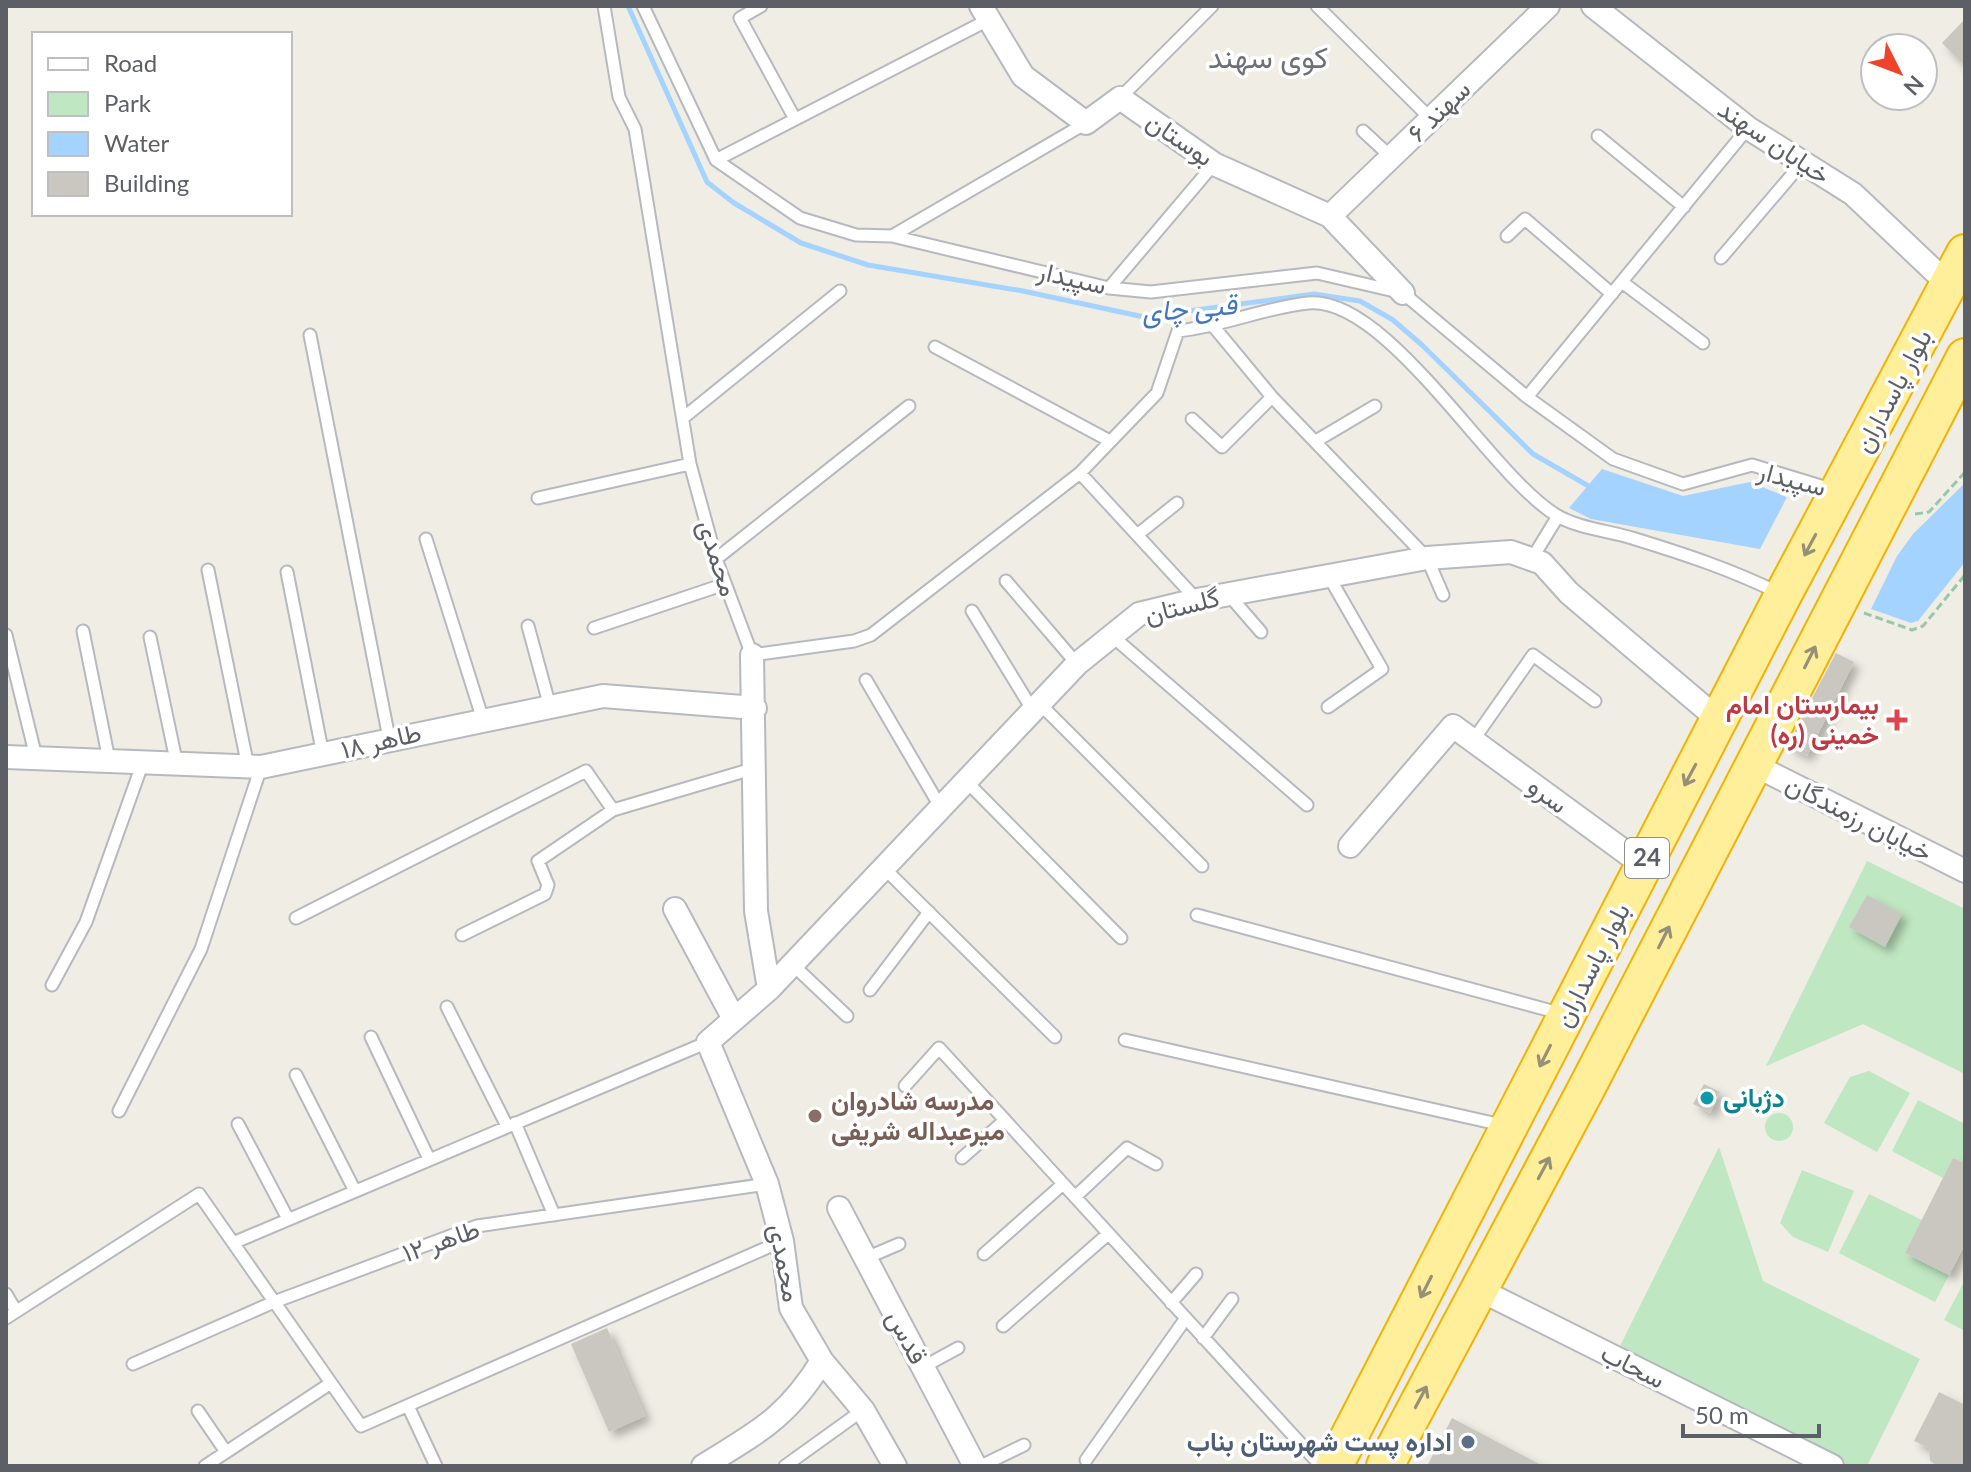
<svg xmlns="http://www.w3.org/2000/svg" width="1971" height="1472" viewBox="0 0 1971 1472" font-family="Lato,Vazirmatn,sans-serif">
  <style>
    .green { fill: #bfe7c1 }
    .water { fill: #a4d3ff }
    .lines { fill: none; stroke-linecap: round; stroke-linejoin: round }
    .stream { stroke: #a4d3ff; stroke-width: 5 }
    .building { fill: #cac7c1; filter: url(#shadow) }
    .service-casing { stroke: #b6b9be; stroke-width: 15 }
    .minor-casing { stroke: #b6b9be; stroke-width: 26 }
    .trunk-casing { stroke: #f3b300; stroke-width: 40 }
    .path { stroke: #98c8a8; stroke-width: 3; stroke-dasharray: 8 4; stroke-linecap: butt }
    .service { stroke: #fff; stroke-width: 11 }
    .minor { stroke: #fff; stroke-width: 22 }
    .trunk { stroke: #ffee9a; stroke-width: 36 }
    .oneway { stroke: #959178 }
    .health-dot { fill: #e0444e; stroke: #fff; stroke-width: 3 }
    .culture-dot { fill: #0f9aa8; stroke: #fff; stroke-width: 3 }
    .education-dot { fill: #8d6e63; stroke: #fff; stroke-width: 3 }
    .service-dot { fill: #5c6f8a; stroke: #fff; stroke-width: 3 }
    .labels { text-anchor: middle; stroke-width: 7; stroke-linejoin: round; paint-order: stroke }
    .shield { fill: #fff; stroke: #8d8f93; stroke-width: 2 }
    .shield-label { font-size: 24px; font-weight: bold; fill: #5c5f65 }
    .street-label { font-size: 26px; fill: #5c5f65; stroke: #fff }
    .health-label { font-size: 26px; font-weight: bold; fill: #be3a42; stroke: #fff; text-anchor: end }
    .culture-label { font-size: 26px; font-weight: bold; fill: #0d838f; stroke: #fff; text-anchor: start }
    .education-label { font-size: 26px; font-weight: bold; fill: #785e54; stroke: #fff; text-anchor: start }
    .service-label { font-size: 26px; font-weight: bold; fill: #4e5e75; stroke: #fff; text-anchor: end }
    .water-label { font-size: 28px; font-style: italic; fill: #4077be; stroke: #fff }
    .quarter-label { font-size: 30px; fill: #6d7177; stroke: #fff }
  </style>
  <defs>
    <filter id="shadow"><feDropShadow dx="6" dy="6" stdDeviation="4" flood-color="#0004"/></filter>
  </defs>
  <rect width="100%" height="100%" fill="#efede4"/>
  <path class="green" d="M1867,861L1965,909V1074L1863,1024L1766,1066Z
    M1869,1071L1910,1093L1877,1152L1824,1123L1850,1077Z
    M1918,1100L1965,1124V1163L1953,1158L1943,1178L1892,1151Z
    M1765 1127a14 14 0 1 1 28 0a14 14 0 1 1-28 0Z
    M1719,1147L1763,1281L1920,1359L1867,1466H1842L1616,1354Z
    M1802,1170L1854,1191L1828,1252L1793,1237L1780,1223Z
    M1869,1194L1922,1220L1905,1253L1949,1275L1935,1302L1839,1253Z
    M1965,1280V1331L1944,1320Z"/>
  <path class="water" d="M1602,469L1683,496L1750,482L1787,497L1760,549L1591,519L1569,508Z
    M1965,483V562L1918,621L1911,623L1871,609L1897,556L1913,534Z"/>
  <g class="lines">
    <path class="stream" d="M628,6L707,182L734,203L801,243L868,265L1023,291L1144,317L1314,294L1360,301L1393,320L1422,345L1533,454L1592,488"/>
  </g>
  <path class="building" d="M1965,19V66L1942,43Z
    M1836,653L1854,662L1807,756L1787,746Z
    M1867,895L1902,914L1885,947L1849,927Z
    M1704,1084L1720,1092L1710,1113L1693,1104Z
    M1953,1158L1965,1163V1244L1949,1275L1905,1253Z
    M607,1328L645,1416L609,1432L571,1344Z
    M1939,1392L1965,1405V1466H1938L1930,1461L1929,1448L1914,1441Z
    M1452,1418L1543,1466H1427Z"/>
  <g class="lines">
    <g class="service-casing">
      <path id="service" d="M604,6L619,97L635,129L690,464L716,559L752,655L854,641L871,635L1080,473L1157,393L1178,331C1223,326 1267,307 1308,303C1387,295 1490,475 1556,515C1577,528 1609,531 1632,538C1684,554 1730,569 1779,593
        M643,6L716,160L800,218L856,235L892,236L1109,288L1151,292L1317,273L1403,293L1527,397L1613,459L1683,484L1752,465L1834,490
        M761,6L740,18L795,119
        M1317,6L1431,119
        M1120,98L1212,6
        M1363,131L1391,157
        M1598,136L1684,207
        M716,160L988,20
        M892,236L1086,123
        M1507,236L1525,219L1612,294
        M1721,258L1802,163
        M1622,282L1703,343
        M1109,288L1214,164
        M1214,327L1272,397L1427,558L1443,595
        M310,335L389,738
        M935,347L1110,441
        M1527,397L1748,128
        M683,418L840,291
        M1192,419L1222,447L1272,397
        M1316,441L1375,406
        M1080,473L1197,600
        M538,498L690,464
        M1137,535L1177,503
        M426,539L483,720
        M1533,557L1558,516
        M716,559L909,406
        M208,570L248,767
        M287,572L323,755
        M1328,575L1382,669L1328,707
        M1006,581L1077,664
        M1228,594L1261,632
        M972,611L1032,709
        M528,626L550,707
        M594,628L725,584
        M83,631L109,760
        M6,635L36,757
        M1111,635L1307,805
        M150,637L177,765
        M866,680L941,808
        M1039,703L1202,866
        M1474,739L1533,655L1595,701
        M966,781L1121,938
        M884,868L1055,1037
        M1197,915L1563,1014
        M296,918L586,771L613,810L752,769
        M462,935L545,894L548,885L538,861L613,810
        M792,964L847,1016
        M52,985L86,922L143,762
        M870,990L929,912
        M447,1007L507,1126
        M371,1037L429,1159
        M1125,1040L1502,1125
        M296,1075L355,1191
        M905,1086L939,1048L1321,1466
        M119,1111L201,949L261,767
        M515,1123L554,1215
        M238,1124L288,1219
        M962,1158L1005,1120
        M1075,1197L1127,1148L1156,1164
        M233,1243L708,1042
        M984,1254L1063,1184
        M866,1258L899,1244
        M6,1294L16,1311
        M1171,1303L1196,1274
        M6,1318L199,1194L361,1426L782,1241
        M1003,1326L1108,1234
        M1203,1338L1232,1299
        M133,1364L274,1302L477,1226L767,1184
        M923,1367L958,1348
        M408,1406L436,1466
        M198,1411L226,1452
        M1086,1460L1186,1318
        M205,1466L331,1383
        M785,1466L863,1410
        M981,1466L1024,1445"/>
    </g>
    <g class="minor-casing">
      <path id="minor" d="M981,6L1023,76L1086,123L1120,98L1214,164L1330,216L1403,293
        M1593,6L1748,128L1853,194L1949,285
        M1330,216L1548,6
        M752,655L756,911L769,989
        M6,757L261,767L603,696L755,708
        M1754,765L1965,871
        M1350,846L1453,726L1643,865
        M675,909L734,1019
        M839,1208L975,1466
        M1478,1289L1832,1466
        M703,1466C758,1432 787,1418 822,1361
        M895,1466L863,1410L822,1361L791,1308L782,1241L767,1184L708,1042L769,989L1077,664L1139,614L1197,600L1427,558L1511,552L1542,563L1569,593L1719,720"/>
    </g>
    <g class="trunk-casing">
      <path id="trunk" d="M1334,1466L1783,595L1965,253
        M1385,1466L1585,1091L1965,357"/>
    </g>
    <path class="path" d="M1915,514L1929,512L1965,472
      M1864,613L1912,630L1923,626L1965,575"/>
    <use href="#service" class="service"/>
    <use href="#minor" class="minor"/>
    <use href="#trunk" class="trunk"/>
  </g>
  <defs><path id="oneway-shaft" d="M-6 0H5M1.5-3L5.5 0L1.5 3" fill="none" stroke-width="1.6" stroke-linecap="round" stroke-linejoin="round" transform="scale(2)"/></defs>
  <g class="oneway">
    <use href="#oneway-shaft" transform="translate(1810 545) rotate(118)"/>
    <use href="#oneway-shaft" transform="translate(1810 657) rotate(-63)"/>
    <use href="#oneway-shaft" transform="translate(1690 775) rotate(118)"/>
    <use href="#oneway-shaft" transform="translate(1664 937) rotate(-63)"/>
    <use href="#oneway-shaft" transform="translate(1545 1056) rotate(117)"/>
    <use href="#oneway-shaft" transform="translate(1544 1168) rotate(-62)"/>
    <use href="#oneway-shaft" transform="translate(1426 1287) rotate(117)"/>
    <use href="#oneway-shaft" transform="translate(1421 1397) rotate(-62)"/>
  </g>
  <path class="health-dot" d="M1893 708h8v8h8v8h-8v8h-8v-8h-8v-8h8z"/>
  <circle class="culture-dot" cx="1707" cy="1098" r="8"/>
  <circle class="education-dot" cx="815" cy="1116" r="8"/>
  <circle class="service-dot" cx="1468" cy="1442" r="8"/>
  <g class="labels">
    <rect class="shield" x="1625" y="838" width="44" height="40" rx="6"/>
    <g class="shield-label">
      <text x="1647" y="866">24</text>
    </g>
    <g class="street-label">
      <text transform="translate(1439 111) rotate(-44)" y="9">سهند ۶</text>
      <text transform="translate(1180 139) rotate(34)" y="9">بوستان</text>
      <text transform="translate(1774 142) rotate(34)" y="9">خیابان سهند</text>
      <text transform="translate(1072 278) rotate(13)" y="9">سپیدار</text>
      <text transform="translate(1893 391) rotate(-62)" y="9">بلوار پاسداران</text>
      <text transform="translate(1792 479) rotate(15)" y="9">سپیدار</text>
      <text transform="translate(718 558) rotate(72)" y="9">محمدی</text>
      <text transform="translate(1182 606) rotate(-14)" y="9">گلستان</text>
      <text transform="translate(381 741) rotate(-13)" y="9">طاهر ۱۸</text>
      <text transform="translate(1548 795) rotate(37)" y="9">سرو</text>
      <text transform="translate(1859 818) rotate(27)" y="9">خیابان رزمندگان</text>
      <text transform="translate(1592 965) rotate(-63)" y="9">بلوار پاسداران</text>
      <text transform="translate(441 1241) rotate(-19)" y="9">طاهر ۱۲</text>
      <text transform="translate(785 1263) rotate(79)" y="9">محمدی</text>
      <text transform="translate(907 1337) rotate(62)" y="9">قدس</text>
      <text transform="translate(1633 1366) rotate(27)" y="9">سحاب</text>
    </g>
    <g class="health-label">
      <text x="1879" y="714">بیمارستان امام<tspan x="1879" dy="30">خمینی (ره)</tspan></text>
    </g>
    <g class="culture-label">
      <text x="1723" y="1107">دژبانی</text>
    </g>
    <g class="education-label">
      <text x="831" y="1110">مدرسه شادروان<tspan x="831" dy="30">میرعبداله شریفی</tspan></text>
    </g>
    <g class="service-label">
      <text x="1452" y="1451">اداره پست شهرستان بناب</text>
    </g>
    <g class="water-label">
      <text transform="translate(1189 308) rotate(-5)" y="10">قبی چای</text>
    </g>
    <g class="quarter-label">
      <text x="1268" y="68">کوی سهند</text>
    </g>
  </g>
  <rect width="1971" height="1472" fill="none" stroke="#5c5f65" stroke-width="16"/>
  <rect x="32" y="32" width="260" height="184" fill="#ffffff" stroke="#bebfc1" stroke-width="2"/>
  <rect x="48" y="58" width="40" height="12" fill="#ffffff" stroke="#bebfc1" stroke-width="2"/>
  <text x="104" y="72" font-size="24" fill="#5c5f65">Road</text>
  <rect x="48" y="92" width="40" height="24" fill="#bfe7c1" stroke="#bebfc1" stroke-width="2"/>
  <text x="104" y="112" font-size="24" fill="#5c5f65">Park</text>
  <rect x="48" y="132" width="40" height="24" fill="#a4d3ff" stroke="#bebfc1" stroke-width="2"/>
  <text x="104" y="152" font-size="24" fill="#5c5f65">Water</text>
  <rect x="48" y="172" width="40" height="24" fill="#cac7c1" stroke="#bebfc1" stroke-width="2"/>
  <text x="104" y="192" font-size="24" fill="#5c5f65">Building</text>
  <g transform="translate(1899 72) rotate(132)"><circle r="38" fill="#ffffff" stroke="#bebfc1" stroke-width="2"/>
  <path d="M0-6L14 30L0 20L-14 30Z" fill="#ee442b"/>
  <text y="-12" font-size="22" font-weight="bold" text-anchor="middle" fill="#5c5f65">N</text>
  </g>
  <path d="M1683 1424v12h136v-12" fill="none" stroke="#5c5f65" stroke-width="4"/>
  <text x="1695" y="1424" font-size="24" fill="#5c5f65" stroke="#ffffff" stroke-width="6" paint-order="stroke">50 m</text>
</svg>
